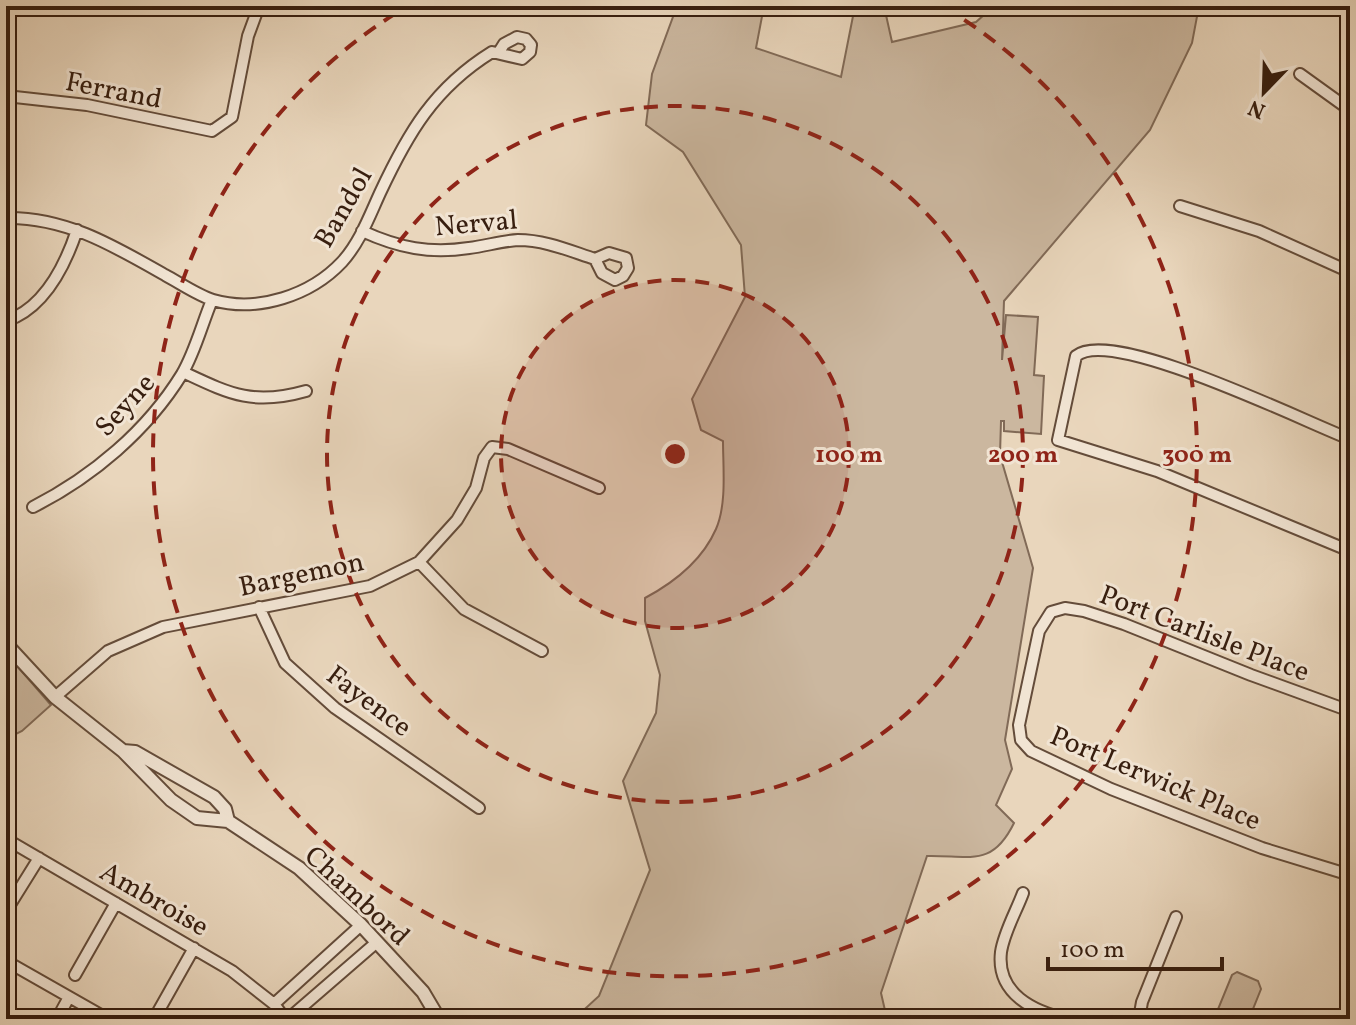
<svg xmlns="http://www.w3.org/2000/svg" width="1356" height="1025" viewBox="0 0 1356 1025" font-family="Vollkorn,serif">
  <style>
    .green { fill: #cbb79f; stroke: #816a57; stroke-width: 2 }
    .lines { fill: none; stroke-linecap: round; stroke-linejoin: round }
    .minor-casing { stroke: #644c3a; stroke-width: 14 }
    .tertiary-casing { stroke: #644c3a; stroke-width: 16 }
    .minor { stroke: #f1e4d3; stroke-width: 10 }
    .tertiary { stroke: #f1e4d3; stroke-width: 12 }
    .ring { fill: none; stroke: #8f2418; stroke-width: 4; stroke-dasharray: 14 10 }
    .labels { text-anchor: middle; stroke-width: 6; stroke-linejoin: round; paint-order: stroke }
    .street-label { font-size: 28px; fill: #371e0f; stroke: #f1e4d3 }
    .centre { fill: #8f2418; stroke: #f1e4d3; stroke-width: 4 }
    .ring-label { font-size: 24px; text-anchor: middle; font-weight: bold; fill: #8f2418; stroke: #f1e4d3; stroke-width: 6; stroke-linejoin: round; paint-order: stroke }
  </style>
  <rect width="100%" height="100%" fill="#e9d6bc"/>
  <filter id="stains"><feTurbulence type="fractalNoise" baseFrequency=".0025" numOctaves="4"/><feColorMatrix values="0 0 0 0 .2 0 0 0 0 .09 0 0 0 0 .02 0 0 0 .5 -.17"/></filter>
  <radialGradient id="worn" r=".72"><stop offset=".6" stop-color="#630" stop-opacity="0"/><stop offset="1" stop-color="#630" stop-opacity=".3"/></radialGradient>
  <path class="green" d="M677,6H764L756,48L841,77L855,6H884L892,42L976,22L994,6H1199L1192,43L1150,130L1004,301L1002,360L1006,315L1038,317L1034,375L1044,376L1041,434L1004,431V421H1001L1000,455L1033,568L1005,740L1012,769L996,805L1014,823C992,868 970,855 927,856L881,993L887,1019H574L599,996L650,870L623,781L656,713L660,675L645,621V598C675,582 702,561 716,529C727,504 723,467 723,441L701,430L692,399L745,297L741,245L683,152L646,125L652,74Z
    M6,653L51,705L22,731L6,739Z
    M1237,972L1258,981L1261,989L1249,1019H1214L1232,975Z"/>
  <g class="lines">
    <g class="minor-casing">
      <path id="minor" d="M1300,74L1350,110
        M6,96L87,105L212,131L232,117L248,36L259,6
        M1180,206L1259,231L1350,272
        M6,218C66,217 114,246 165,275C180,283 197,295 213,300C258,313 311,295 342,262C360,242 369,217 380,193C408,133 434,88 492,52L522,59L530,52L531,45L526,39L517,37L504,44L499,52
        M362,231C399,248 430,254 469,248C486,246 501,241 518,240C545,240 570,251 595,259
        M609,253L626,258L628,268L623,276L615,280L602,273L595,259Z
        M6,321C45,308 65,266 77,230
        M183,372C230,394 253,406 306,391
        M1350,439C1305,422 1112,326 1076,356L1058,440L1157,471L1350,551
        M33,507C92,477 147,431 182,374C195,352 202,324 212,300
        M419,562L464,609L542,651
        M259,607L285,663L335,708L479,808
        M55,697L108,651L163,627L370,586L419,562L457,520L476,488L484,458L492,447L508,449L599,488
        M1350,711L1251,675L1124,624L1084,611L1065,608L1051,612L1039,631L1019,725L1021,740L1031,751L1111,789L1262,848L1350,875
        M6,839L232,971L274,1004L285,1019
        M1023,893C1016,912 1004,932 1001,952C996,994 1034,1012 1068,1019
        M6,911L39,858
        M6,961L108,1019
        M75,975L116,903
        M274,1004L361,925
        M57,1019L69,997
        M154,1019L194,948
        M288,1019L377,942
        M1139,1019L1142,1002L1176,917"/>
    </g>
    <g class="tertiary-casing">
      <path id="tertiary" d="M6,644L55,697L123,751L171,800L197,818L228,821L299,868L361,925L423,992L439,1019
        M123,751L135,752L214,797L225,809L228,821"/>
    </g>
    <use href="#minor" class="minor"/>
    <use href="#tertiary" class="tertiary"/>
  </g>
  <circle cx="675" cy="454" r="174" fill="#8f2418" fill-opacity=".12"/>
  <g class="ring">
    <circle cx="675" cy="454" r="174"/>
    <circle cx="675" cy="454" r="348"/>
    <path d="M944 7A522 522 0 1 1 406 7"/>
  </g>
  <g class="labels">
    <g class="street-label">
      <text transform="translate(114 89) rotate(11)" y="10">Ferrand</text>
      <text transform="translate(342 207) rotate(-60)" y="10">Bandol</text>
      <text transform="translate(476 222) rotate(-5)" y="10">Nerval</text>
      <text transform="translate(124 404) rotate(-48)" y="10">Seyne</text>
      <text transform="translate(301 573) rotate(-12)" y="10">Bargemon</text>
      <text transform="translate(1205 632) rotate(21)" y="10">Port Carlisle Place</text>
      <text transform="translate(370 700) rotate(37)" y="10">Fayence</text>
      <text transform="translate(1156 777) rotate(23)" y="10">Port Lerwick Place</text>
      <text transform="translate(358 895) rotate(43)" y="10">Chambord</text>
      <text transform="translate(155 898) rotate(30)" y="10">Ambroise</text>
    </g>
  </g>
  <circle cx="675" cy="454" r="12" class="centre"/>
  <g class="ring-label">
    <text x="849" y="462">100 m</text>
    <text x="1023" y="462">200 m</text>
    <text x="1197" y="462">300 m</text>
  </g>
  <rect width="1356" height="1025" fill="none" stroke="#e9d6bc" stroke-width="32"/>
  <rect x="8" y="8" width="1340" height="1009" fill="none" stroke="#371e0f" stroke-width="4"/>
  <rect x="16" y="16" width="1324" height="993" fill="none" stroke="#371e0f" stroke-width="2"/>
  <g transform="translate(1264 92) rotate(203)" stroke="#f1e4d3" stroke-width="6" paint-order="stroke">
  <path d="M0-6L14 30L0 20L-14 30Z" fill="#371e0f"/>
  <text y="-12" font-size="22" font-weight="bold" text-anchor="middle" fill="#371e0f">N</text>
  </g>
  <path d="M1048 957v12h174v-12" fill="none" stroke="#371e0f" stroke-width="4"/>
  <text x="1060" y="957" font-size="24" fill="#371e0f" stroke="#f1e4d3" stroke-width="6" paint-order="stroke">100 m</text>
  <rect width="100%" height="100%" filter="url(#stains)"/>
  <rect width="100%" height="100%" fill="url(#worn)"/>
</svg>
